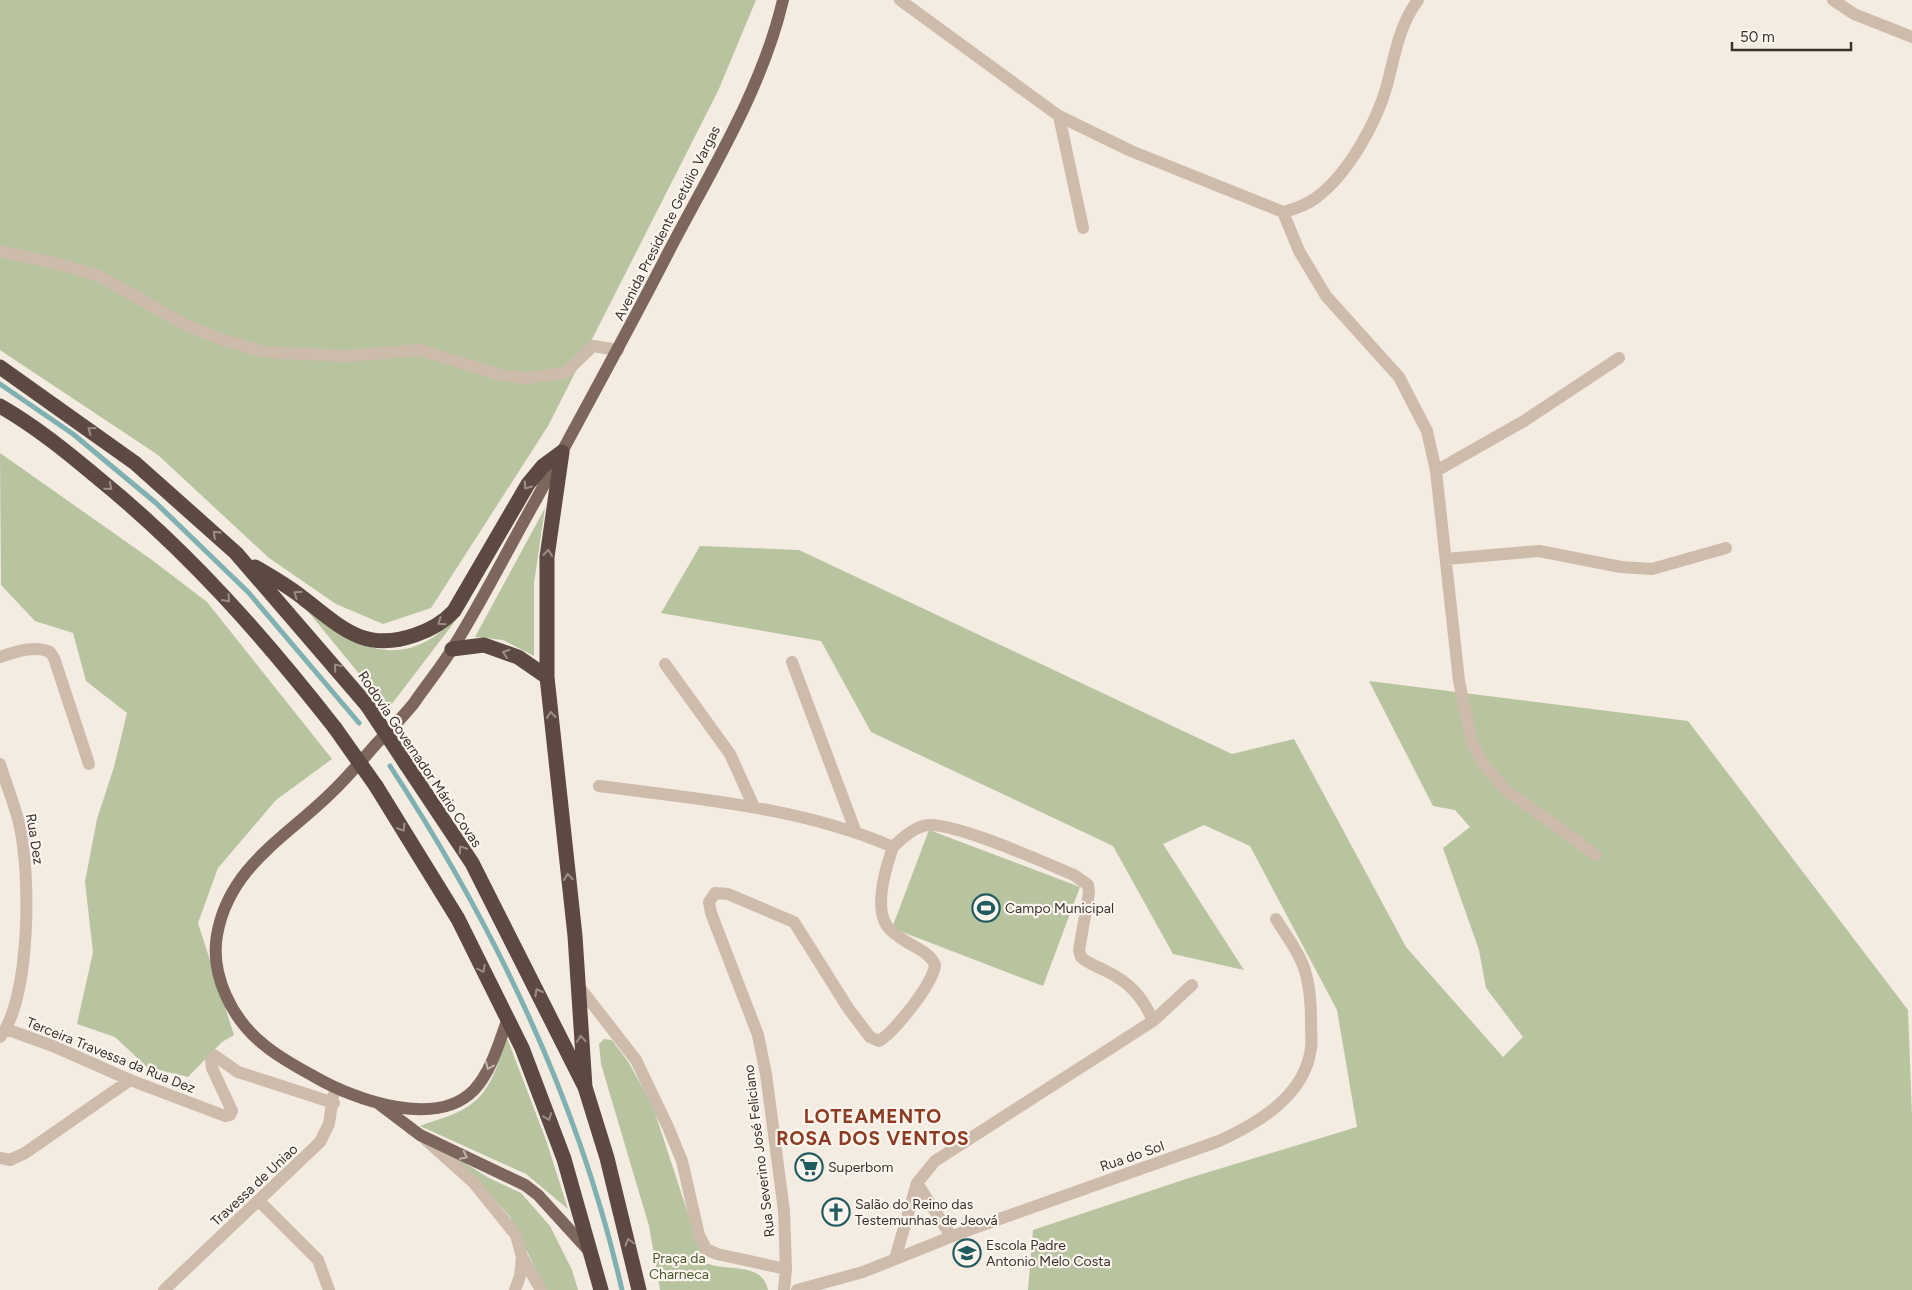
<svg xmlns="http://www.w3.org/2000/svg" width="1912" height="1290" viewBox="0 0 1912 1290" font-family="Figtree,sans-serif">
  <style>
    .green { fill: #b8c4a0 }
    .lines { fill: none; stroke-linecap: round; stroke-linejoin: round }
    .stream { stroke: #7fb0b2; stroke-width: 5 }
    .minor { stroke: #cdbbac; stroke-width: 12 }
    .major { stroke: #7d675c; stroke-width: 12 }
    .highway { stroke: #5c4a42; stroke-width: 15 }
    .highway-bridge { stroke: #5c4a42; stroke-width: 15 }
    .oneway { stroke: #9c8e87 }
    .oneway2 { stroke: #c2b5ac }
    .labels { text-anchor: middle; stroke-width: 4.5; stroke-linejoin: round; paint-order: stroke }
    .street-label { font-size: 14px; fill: #3b302b; stroke: #fbf5ee }
    .poi-label { font-size: 14px; fill: #3b302b; stroke: #fbf5ee; text-anchor: start }
    .park-label { font-size: 14px; fill: #4a5a2e; stroke: #fbf5ee }
    .district-label { font-size: 19px; font-weight: bold; letter-spacing: 1px; fill: #8c3b22; stroke: #fbf5ee }
  </style>
  <rect width="100%" height="100%" fill="#f4ebe1"/>
  <path class="green" d="M0,0H756L718,91L548,426L431,608L383,624L336,604L269,558L158,455L0,350Z
    M0,453L152,560L207,602L332,759L276,800L218,868L198,923L234,1035L222,1042L188,1077L147,1067L115,1037L77,1024L93,952L85,882L97,819L114,767L127,713L86,681L73,633L35,621L1,585Z
    M545,508L534,583V656L503,640L475,637Z
    M700,546L799,550L1232,754L1294,739L1406,947L1503,1057L1523,1037L1486,988L1479,950L1443,848L1470,827L1455,810L1433,806L1369,681L1688,721L1908,1010L1912,1116V1290H1028L1033,1230L1189,1178L1357,1127L1337,1010L1250,846L1204,825L1163,844L1244,970L1173,954L1113,846L871,732L821,641L661,613Z
    M306,609C346,637 383,668 432,638C442,632 450,623 459,616L388,709Z
    M929,830L1080,887L1043,986L892,928Z
    M507,1038L546,1140L568,1209L526,1174L420,1126C435,1120 453,1116 467,1107C491,1093 498,1063 507,1038Z
    M604,1039L612,1040L629,1063L653,1107L704,1262C724,1273 762,1260 768,1290H660L649,1226L601,1064L599,1044Z
    M420,1135L489,1178L521,1193L550,1226L572,1270L578,1290H546L510,1217L484,1187Z"/>
  <g class="lines">
    <path class="stream" d="M0,384L73,434L156,503L248,592L359,723
      M390,766C496,928 579,1101 622,1290"/>
    <path class="minor" d="M900,0L1059,116L1131,151L1283,212C1295,209 1307,205 1317,197C1348,174 1377,122 1387,85C1395,55 1399,25 1418,0
      M1833,0L1854,14L1912,37
      M1059,116L1083,228
      M1283,212L1299,251L1326,296L1399,377L1427,431L1436,471L1459,681L1472,743L1484,765L1507,791L1596,855
      M0,251L59,264L99,276L186,325L220,339L264,352L347,356L420,350L500,375L527,378L565,373L593,346L618,350
      M1436,471L1524,421L1619,358
      M1446,559L1539,551L1621,567L1652,569L1726,548
      M0,657C15,652 34,645 50,652L54,658L89,764
      M792,662L855,830
      M665,664L730,754L754,807
      M0,764C6,784 14,803 19,823C31,871 31,998 0,1037
      M599,786C697,799 801,807 893,847C902,838 916,826 928,825C957,823 1043,862 1074,875L1088,885L1089,893L1079,950L1081,957C1087,963 1098,967 1106,971C1129,982 1143,997 1153,1021L935,1161L917,1183L895,1259
      M577,984L636,1060L668,1127L682,1161L699,1235L706,1249L717,1254L786,1269
      M1153,1021L1192,985
      M6,1029L53,1046L130,1080L225,1116L230,1115L232,1111L212,1068L211,1059L215,1056L238,1072L334,1103
      M426,1140L473,1182L516,1235L522,1257L520,1276L515,1290
      M0,1158L10,1160L25,1153L130,1080
      M917,1183L951,1236
      M259,1201L318,1260L329,1290
      M522,1257L541,1290
      M164,1290L320,1142L329,1124L333,1096
      M784,1290L786,1269L784,1211L766,1074L758,1035L711,913L709,902L715,893L728,894L794,922L848,1008L870,1037L879,1041C895,1031 933,984 935,965C931,955 921,950 912,945C904,940 893,935 887,926C874,907 886,867 893,847
      M797,1290L863,1272L963,1232L1219,1141C1258,1123 1305,1096 1311,1048C1312,1040 1311,1030 1311,1022C1311,1003 1310,983 1303,965C1297,949 1285,934 1276,919"/>
    <path class="major" d="M507,1021C499,1043 491,1072 474,1090C436,1129 355,1100 315,1077C297,1067 278,1057 263,1044C232,1019 210,975 217,935C229,867 285,838 330,794C347,778 362,760 377,743C390,730 403,717 414,703C427,684 442,666 454,646C484,598 509,547 537,498C581,416 626,335 668,253C710,172 762,90 783,0
      M379,1104L420,1135L525,1185L538,1195L589,1251"/>
    <path class="highway" d="M0,367L135,463L236,553L367,705
      M0,406C35,426 67,452 98,478C189,552 263,636 335,728
      M562,452L547,557V677L575,936L585,1087
      M255,567C272,577 288,586 303,598C341,627 364,653 415,635C430,630 443,623 454,611L528,484L543,466L562,452
      M452,649L484,645L518,657L547,677
      M406,764L472,863L585,1087L607,1158L639,1290
      M376,786L458,919L522,1048L564,1159L601,1290"/>
    <path class="highway-bridge" d="M367,705L406,764
      M335,728L376,786"/>
  </g>
  <defs><path id="oneway-chevron" d="M-2-3.5L2.5 0L-2 3.5" fill="none" stroke-width="1.6" stroke-linecap="round" stroke-linejoin="round" transform="scale(1.25)"/></defs>
  <g class="oneway">
    <use href="#oneway-chevron" transform="translate(91 430) rotate(-144)"/>
    <use href="#oneway-chevron" transform="translate(527 486) rotate(125)"/>
    <use href="#oneway-chevron" transform="translate(109 487) rotate(39)"/>
    <use href="#oneway-chevron" transform="translate(216 534) rotate(-137)"/>
    <use href="#oneway-chevron" transform="translate(548 553) rotate(-84)"/>
    <use href="#oneway-chevron" transform="translate(297 594) rotate(-145)"/>
    <use href="#oneway-chevron" transform="translate(227 599) rotate(48)"/>
    <use href="#oneway-chevron" transform="translate(441 622) rotate(145)"/>
    <use href="#oneway-chevron" transform="translate(506 653) rotate(-161)"/>
    <use href="#oneway-chevron" transform="translate(337 667) rotate(-130)"/>
    <use href="#oneway-chevron" transform="translate(551 715) rotate(-96)"/>
    <use href="#oneway-chevron" transform="translate(402 828) rotate(58)"/>
    <use href="#oneway-chevron" transform="translate(462 849) rotate(-123)"/>
    <use href="#oneway-chevron" transform="translate(568 877) rotate(-96)"/>
    <use href="#oneway-chevron" transform="translate(482 969) rotate(64)"/>
    <use href="#oneway-chevron" transform="translate(538 992) rotate(-119)"/>
    <use href="#oneway-chevron" transform="translate(581 1039) rotate(-95)"/>
    <use href="#oneway-chevron" transform="translate(548 1117) rotate(69)"/>
    <use href="#oneway-chevron" transform="translate(629 1242) rotate(-105)"/>
  </g>
  <g class="oneway2">
    <use href="#oneway-chevron" transform="translate(489 1066) rotate(115)"/>
    <use href="#oneway-chevron" transform="translate(464 1156) rotate(26)"/>
  </g>
  <defs>
    <g id="stadium-ring" transform="scale(1.4375)"><circle r="9.5" fill="#fbf5ee" stroke="#1f5a5e" stroke-width="1.5"/><path d="M0-5a6.5 5 0 1 0 0 10a6.5 5 0 1 0 0-10ZM-3.5-1.8h7v3.6h-7Z" fill="#1f5a5e"/></g>
    <g id="supermarket-ring" transform="scale(1.4375)"><circle r="9.5" fill="#fbf5ee" stroke="#1f5a5e" stroke-width="1.5"/><path d="M-6-5.5h2.5l.6 2H6L4.5 2H-2.5L-4.4-4H-6ZM-1.5 3.2a1.3 1.3 0 1 0 .1 0ZM3 3.2a1.3 1.3 0 1 0 .1 0Z" fill="#1f5a5e"/></g>
    <g id="church-ring" transform="scale(1.4375)"><circle r="9.5" fill="#fbf5ee" stroke="#1f5a5e" stroke-width="1.5"/><path d="M-1.2-6h2.4v3.5h3.3v2.4h-3.3V6h-2.4V-.1h-3.3v-2.4h3.3Z" fill="#1f5a5e"/></g>
    <g id="school-ring" transform="scale(1.4375)"><circle r="9.5" fill="#fbf5ee" stroke="#1f5a5e" stroke-width="1.5"/><path d="M0-5L7-2L0 1L-7-2ZM-4 1L0 2.5L4 1V4Q0 6-4 4Z" fill="#1f5a5e"/></g>
  </defs>
  <g fill-rule="evenodd">
    <use href="#stadium-ring" x="986" y="908"/>
    <use href="#supermarket-ring" x="809" y="1167"/>
    <use href="#church-ring" x="836" y="1212"/>
    <use href="#school-ring" x="967" y="1253"/>
  </g>
  <g class="labels">
    <g class="street-label">
      <text transform="translate(667 223) rotate(-63)" y="5">Avenida Presidente Getúlio Vargas</text>
      <text transform="translate(420 759) rotate(56)" y="5">Rodovia Governador Mário Covas</text>
      <text transform="translate(35 839) rotate(81)" y="5">Rua Dez</text>
      <text transform="translate(111 1055) rotate(22)" y="5">Terceira Travessa da Rua Dez</text>
      <text transform="translate(759 1151) rotate(-97)" y="5">Rua Severino José Feliciano</text>
      <text transform="translate(1132 1156) rotate(-19)" y="5">Rua do Sol</text>
      <text transform="translate(254 1185) rotate(-43)" y="5">Travessa de Uniao</text>
    </g>
    <g class="poi-label">
      <text x="1005" y="913">Campo Municipal</text>
      <text x="828" y="1172">Superbom</text>
      <text x="855" y="1209">Salão do Reino das<tspan x="855" dy="16">Testemunhas de Jeová</tspan></text>
      <text x="986" y="1250">Escola Padre<tspan x="986" dy="16">Antonio Melo Costa</tspan></text>
    </g>
    <g class="park-label">
      <text x="679" y="1263">Praça da<tspan x="679" dy="16">Charneca</tspan></text>
    </g>
    <g class="district-label">
      <text x="873" y="1123">LOTEAMENTO<tspan x="873" dy="22">ROSA DOS VENTOS</tspan></text>
    </g>
  </g>
  <path d="M1732 42v8h119v-8" fill="none" stroke="#3b302b" stroke-width="2.5"/>
  <text x="1740" y="42" font-size="15" fill="#3b302b" stroke="#fbf5ee" stroke-width="4" paint-order="stroke">50 m</text>
</svg>
